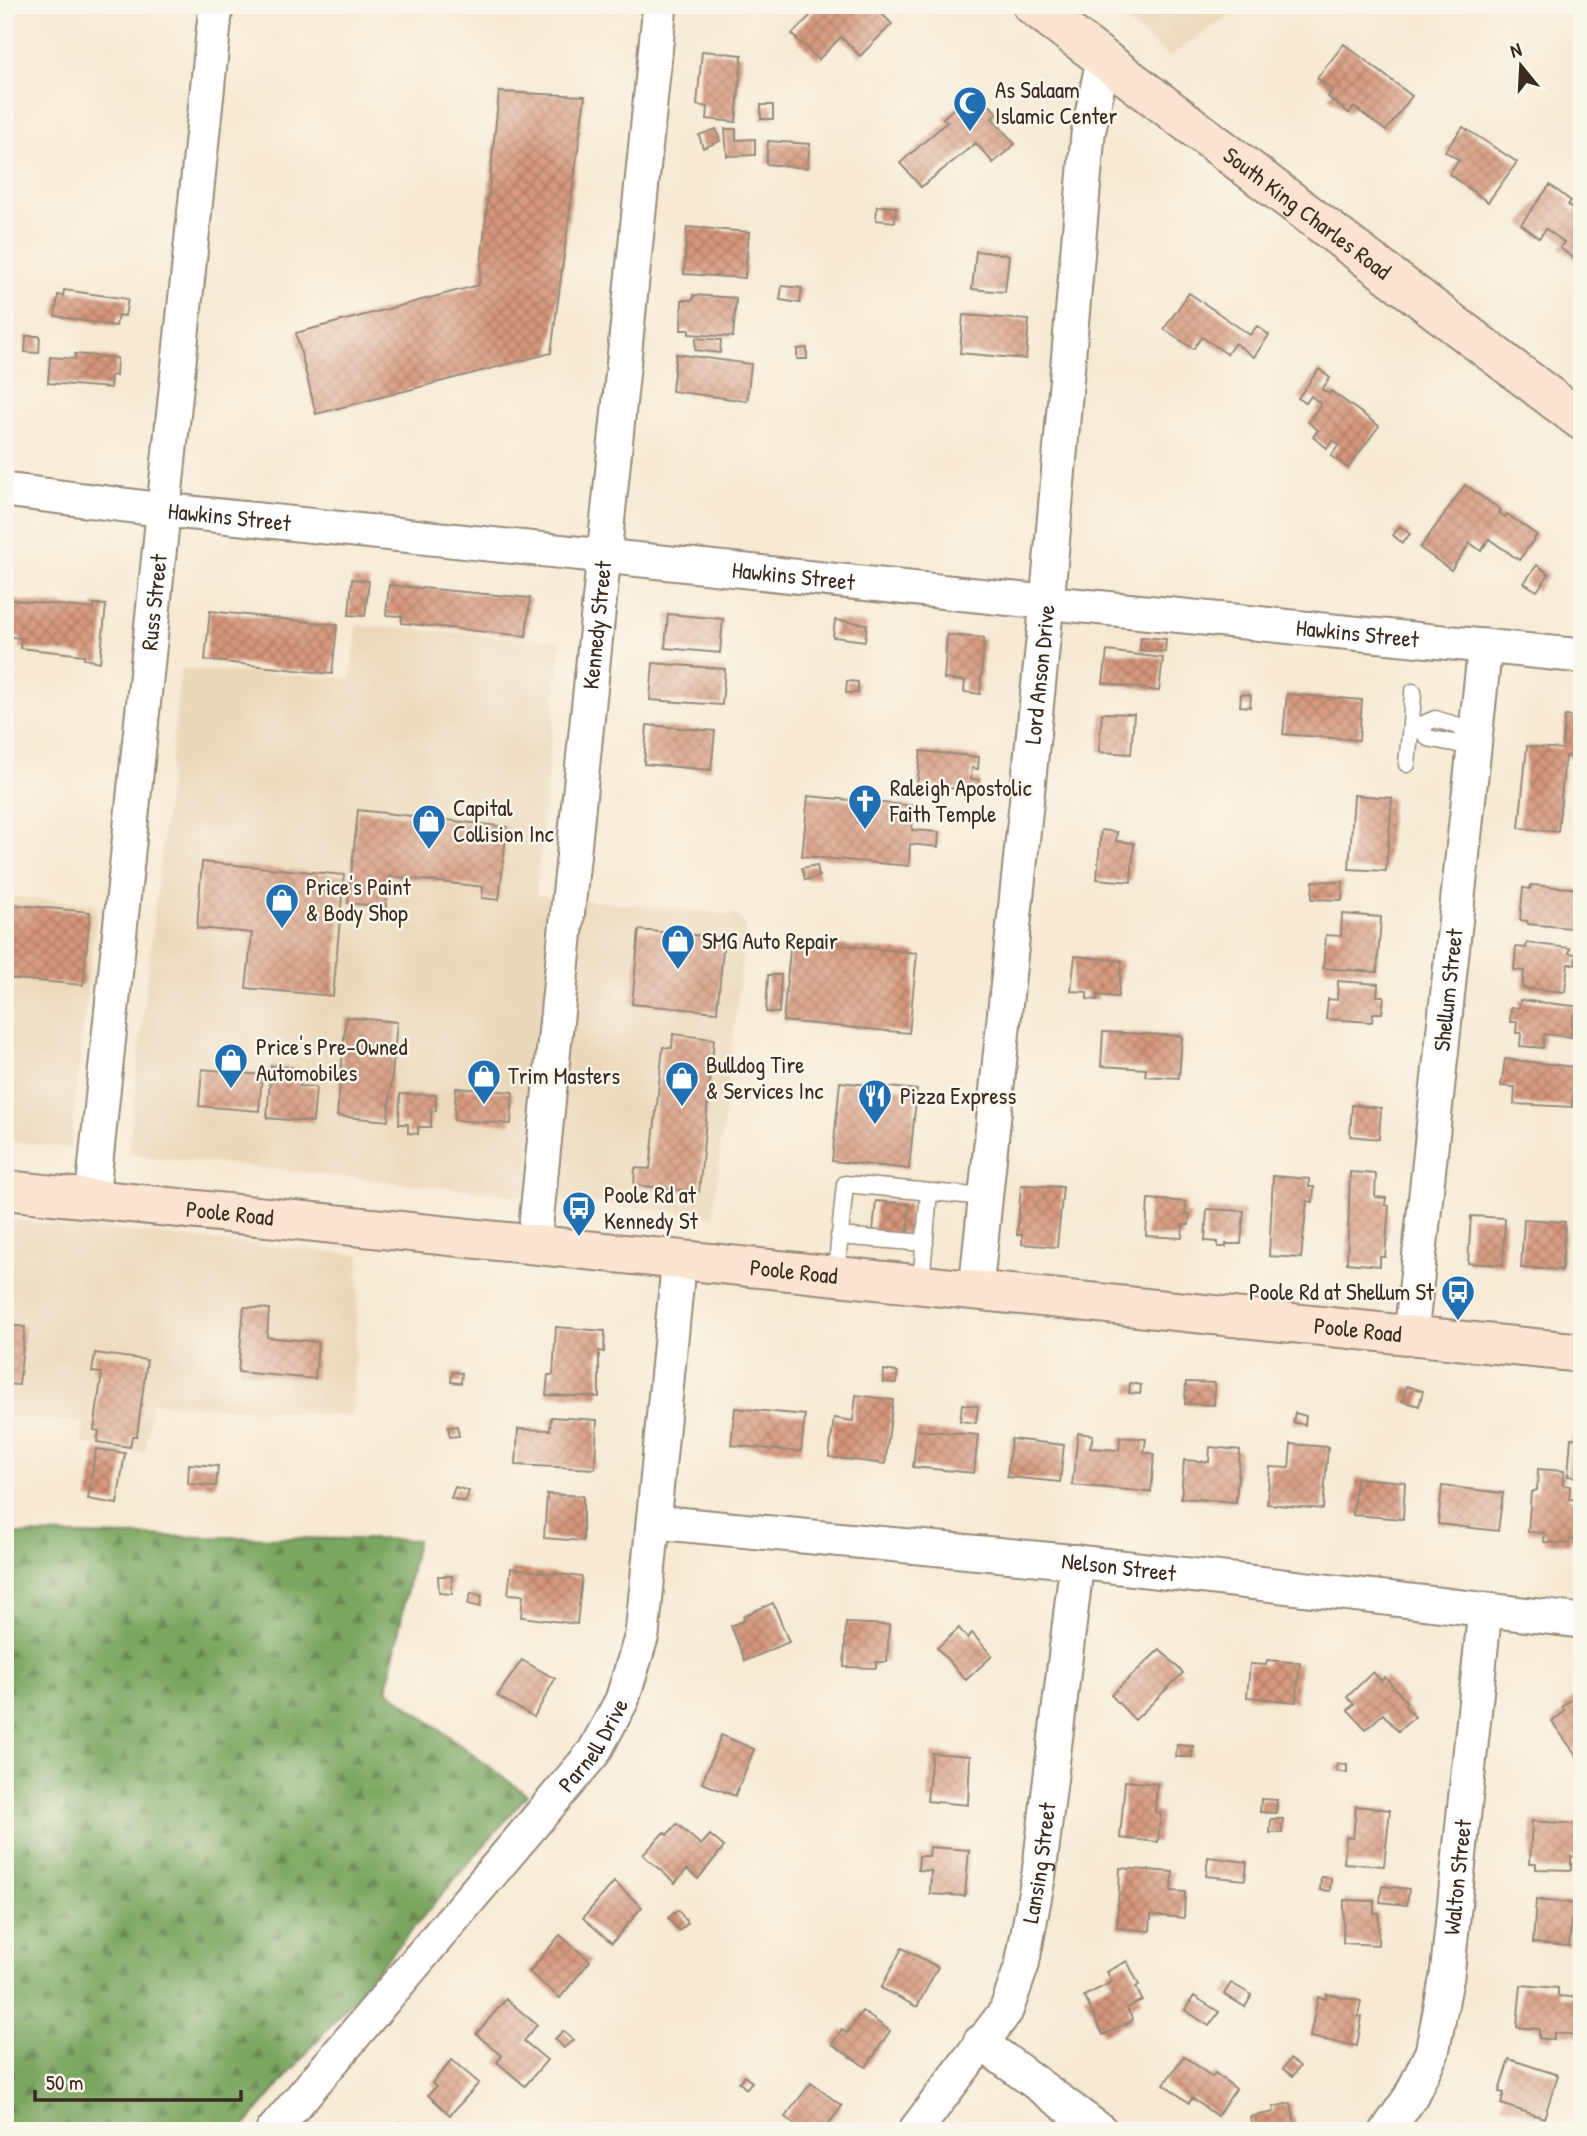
<svg xmlns="http://www.w3.org/2000/svg" width="1587" height="2136" viewBox="0 0 1587 2136" font-family="'Patrick Hand',sans-serif">
  <style>
    .built { fill: #ebd8ba }
    .forest { fill: url(#forest-firs); stroke: #5a683f; stroke-width: 2 }
    .building { fill: url(#building-cross-hatch) }
    .lines { fill: none; stroke-linecap: round; stroke-linejoin: round }
    .lane-casing { stroke: #988a79; stroke-width: 19 }
    .street-casing { stroke: #988a79; stroke-width: 37 }
    .secondary-casing { stroke: #988a79; stroke-width: 42 }
    .lane { stroke: #fff; stroke-width: 16 }
    .street { stroke: #fff; stroke-width: 33 }
    .secondary { stroke: #fce5d0; stroke-width: 38 }
    .labels { text-anchor: middle; stroke-width: 5; stroke-linejoin: round; paint-order: stroke }
    .poi-label { font-size: 23px; fill: #3b2a1e; stroke: #fbf7ec; text-anchor: start }
    .street-label { font-size: 23px; fill: #3b2a1e; stroke: #fbf7ec }
  </style>
  <defs>
    <pattern id="forest-firs" width="22" height="20" patternUnits="userSpaceOnUse" patternTransform="scale(1.75)"><rect width="22" height="20" fill="#7aa660"/><path d="M5 1l3.5 6h-7zM16 11l3.5 6h-7z" fill="#65874f"/></pattern>
    <pattern id="building-cross-hatch" width="8" height="8" patternUnits="userSpaceOnUse" patternTransform="scale(1.75)"><rect width="8" height="8" fill="#d6977c"/><path d="M0 0l8 8M0 8l8-8" fill="none" stroke="#af7b65"/></pattern>
  </defs>
  <rect width="100%" height="100%" fill="#fbf7ec"/>
  <filter id="ink" filterUnits="userSpaceOnUse"><feTurbulence type="fractalNoise" baseFrequency=".0143" numOctaves="2"/><feDisplacementMap in="SourceGraphic" scale="14" xChannelSelector="R" yChannelSelector="G"/><feConvolveMatrix kernelMatrix="1 2 1 2 8 2 1 2 1" color-interpolation-filters="sRGB"/></filter>
  <filter id="wash" filterUnits="userSpaceOnUse"><feTurbulence type="fractalNoise" baseFrequency=".00686" numOctaves="4" result="noise"/><feDisplacementMap in="SourceGraphic" scale="28" xChannelSelector="R" yChannelSelector="G"/><feGaussianBlur stdDeviation="1.57" result="paint"/><feColorMatrix in="noise" values="0 0 0 0 0 0 0 0 0 0 0 0 0 0 0 0 0 1.4 0 .05"/><feComposite in="paint" operator="in"/></filter>
  <g filter="url(#wash)">
    <rect width="100%" height="100%" fill="#f6ead4"/>
    <path class="built" d="M1107,5H1244L1169,57Z
      M357,625L561,641L536,895L736,915L746,926L713,1216L128,1154L181,669L351,678Z
      M5,896L93,904L96,912L70,1148L5,1141Z
      M5,1219L360,1255L352,1416L152,1403L145,1453L82,1444L84,1423L5,1416Z"/>
    <path class="forest" d="M5,1534L417,1540L387,1690L527,1795L240,2131H5Z"/>
    <g id="blocks">
      <path class="building" d="M827,5H880L882,8L880,12L892,24L860,56L841,37L818,60L792,34L818,8L821,11Z
        M1344,44L1412,96L1386,131L1354,107L1349,113L1328,97L1333,90L1317,78Z
        M702,51L742,55L736,122L707,119L708,107L697,105Z
        M499,92L585,96L551,353L316,414L296,333L479,285Z
        M972,93L984,107L988,103L997,113L992,118L1015,144L993,163L976,143L921,187L900,163L947,122L943,118Z
        M761,105H773V119H761Z
        M1463,127L1517,162L1488,202L1449,174L1459,160L1445,151Z
        M716,129L720,141L703,148L699,135Z
        M725,129H736V140L755,139V155L727,156Z
        M768,141L810,144L807,168L766,164Z
        M1550,185L1571,201L1568,205L1574,211L1582,201V264L1560,248L1564,242L1546,229L1539,238L1521,224Z
        M877,206L896,207L895,222L876,220Z
        M687,227L749,232L745,278L684,274Z
        M976,251L1009,255L1005,292L972,289Z
        M782,286L802,288L800,303L780,300Z
        M64,290L128,299L125,316L118,315L116,326L55,316L58,295L63,296Z
        M1189,293L1250,335L1257,326L1269,335L1254,357L1235,343L1227,354L1202,337L1193,349L1164,329Z
        M693,295L736,298L733,337L689,334V330H681L682,300H693Z
        M963,315L1029,320L1026,359L960,353Z
        M26,336H40L39,353L25,352Z
        M696,338L721,340L720,353L695,350Z
        M807,348V359H797V349Z
        M75,354L117,358L116,376L111,375L110,388L48,383L50,357L75,359Z
        M676,354L751,364L747,401L672,391Z
        M1319,369L1330,378L1322,389L1329,394L1331,391L1379,426L1348,468L1331,456L1339,445L1333,440L1327,448L1313,437L1318,430L1308,422L1321,404L1311,396L1306,403L1298,398Z
        M1465,485L1501,510L1499,513L1505,517L1507,514L1537,535L1519,560L1489,539L1481,551L1470,543L1451,570L1420,548Z
        M1400,526L1410,534L1402,543L1393,535Z
        M1537,565L1549,574L1537,591L1524,583Z
        M352,579L369,581L365,616L349,615Z
        M389,585L530,598L526,636L402,623V616L386,615Z
        M5,599L94,609V604L106,605L100,662L84,659V655L20,648L21,638L5,636Z
        M210,611L337,625L332,674L205,660Z
        M668,614L723,619L720,653L665,648Z
        M835,620L867,624L865,641L833,637Z
        M947,635L984,638L980,694L964,692L965,681L944,679Z
        M1141,637L1166,639L1165,652L1140,650Z
        M1107,651L1163,658L1159,691L1103,683Z
        M653,663L725,669L722,705L650,700Z
        M847,681L858,682V693H846Z
        M1241,694L1251,695L1250,707L1240,706Z
        M1287,694L1362,700L1359,740L1283,734Z
        M1102,713L1134,714L1131,754L1099,752Z
        M1565,716L1582,718V757L1565,756L1558,832L1519,828L1527,746L1562,749Z
        M647,725L715,731L711,770L644,764Z
        M921,751L979,757L978,769L972,768L971,779L980,780L979,791L917,785Z
        M1354,795L1392,798L1386,871L1349,869Z
        M808,796L914,806L912,830L939,832L938,847L910,844L909,866L802,856Z
        M358,810L507,827L499,900L482,898L483,887L389,876L386,907L348,903Z
        M1101,830L1117,832L1116,841L1134,843L1131,882L1097,879Z
        M202,862L344,875L333,996L246,988L252,933L197,928Z
        M817,865L819,877L805,880L802,868Z
        M1313,881L1343,882L1342,900L1312,899Z
        M1531,885L1582,889V929L1528,924L1527,921L1520,920L1523,888L1530,889Z
        M5,904L90,912L83,985L5,978Z
        M1342,914L1381,917L1377,972L1323,968L1326,935L1341,936Z
        M639,930L724,938L717,1012L632,1004Z
        M791,940L917,953L909,1033L783,1021Z
        M1527,943L1570,948L1569,953L1576,954L1575,964H1568L1565,992L1522,988L1524,971L1514,970L1516,947L1526,948Z
        M1075,956L1122,961L1118,997L1098,995L1097,1000L1087,999V992L1071,991Z
        M768,975H781L779,1013L766,1012Z
        M1338,981L1378,984L1377,996H1384L1382,1013H1373L1372,1022L1326,1019L1328,999L1337,1000Z
        M1520,1000L1582,1007V1016L1573,1015L1571,1037L1544,1034L1543,1048L1520,1046L1521,1033H1516L1517,1022H1510L1511,1007L1519,1008Z
        M346,1017L397,1022L388,1121L337,1116Z
        M1103,1032L1182,1036L1179,1078L1145,1076L1146,1069L1101,1066Z
        M673,1034L714,1039L699,1192L634,1185L635,1168L650,1169L663,1047L672,1048Z
        M1505,1059L1582,1068V1096L1573,1095L1572,1107L1514,1104L1515,1087L1501,1086Z
        M271,1066L302,1069L300,1086L316,1087L313,1122L267,1118Z
        M202,1069L262,1075L259,1111L199,1106Z
        M840,1082L917,1090L909,1169L832,1161Z
        M456,1088L513,1092L511,1124L454,1120Z
        M400,1094L436,1095V1111H431V1127H418V1134L408,1133V1124H399Z
        M1352,1105L1381,1108L1379,1139L1350,1136Z
        M1350,1172L1376,1174L1375,1197L1386,1198L1385,1205L1389,1206L1385,1257H1380V1266L1347,1263Z
        M1273,1176L1309,1179V1187H1314L1313,1202L1307,1201L1301,1258L1269,1256Z
        M1021,1185L1063,1187L1057,1247L1022,1244V1235H1017Z
        M1148,1199L1186,1202L1185,1214H1190L1189,1225H1183L1182,1238L1146,1236Z
        M876,1201L909,1204L908,1234L873,1231Z
        M1207,1209L1244,1211L1241,1244H1226V1247H1218V1242L1205,1241Z
        M1471,1216L1505,1218L1503,1265L1468,1263Z
        M1524,1219L1565,1222L1562,1270L1521,1268Z
        M244,1307L269,1309L267,1337L318,1342L315,1379L238,1372Z
        M8,1325L25,1327L19,1385L5,1384Z
        M556,1327L605,1331L604,1352L599,1351V1397L546,1395L548,1375H553Z
        M95,1353L147,1360L137,1436H132L130,1447L97,1442L99,1431L94,1430L102,1373L92,1372Z
        M884,1370L898,1372L896,1383L883,1382Z
        M452,1372L462,1373L461,1383L451,1382Z
        M1186,1382L1215,1383L1214,1405L1185,1404Z
        M1130,1383L1141,1385L1140,1394L1129,1393Z
        M1406,1386L1423,1391L1419,1406L1402,1401Z
        M856,1395L893,1400L885,1464L829,1457L834,1418L853,1421Z
        M962,1404L978,1406L976,1423L960,1421Z
        M735,1408L805,1415L801,1452L731,1445Z
        M1295,1413L1306,1416L1305,1425L1293,1422Z
        M551,1417L597,1420L595,1469L516,1465L518,1429L550,1430Z
        M457,1426L459,1436L450,1437L448,1427Z
        M917,1430L978,1435L974,1473L913,1467Z
        M1078,1433L1093,1435L1090,1448L1119,1450L1120,1437L1146,1439L1144,1452L1154,1454L1151,1492L1072,1485Z
        M1571,1438L1582,1439V1477L1568,1476Z
        M1011,1439L1064,1445L1060,1482L1007,1477Z
        M1291,1444L1328,1447L1323,1509L1267,1504L1270,1467L1289,1468Z
        M1210,1447L1240,1450L1236,1502L1181,1498L1184,1460L1209,1462Z
        M96,1449L125,1453L117,1504L88,1499Z
        M189,1464L218,1466L216,1486L188,1484Z
        M1538,1469L1564,1471L1563,1485L1570,1486L1569,1499L1582,1500V1540L1570,1539L1569,1544L1544,1542L1545,1533L1528,1532L1531,1492L1537,1490Z
        M1356,1478L1405,1482L1403,1519L1353,1515Z
        M1442,1486L1503,1493L1498,1531L1438,1524Z
        M455,1487L469,1491L465,1502L451,1498Z
        M547,1494L583,1496V1541L544,1538Z
        M511,1568L582,1577L577,1624L521,1617L523,1595L508,1594Z
        M438,1576H452V1594L439,1593Z
        M471,1593L482,1596L480,1607L468,1604Z
        M773,1603L789,1642L745,1661L731,1626L745,1620L743,1616Z
        M846,1623L889,1625L887,1662H876V1668L844,1667Z
        M959,1628L967,1638L972,1633L992,1656L966,1680L937,1648Z
        M1160,1649L1183,1673L1135,1720L1111,1695Z
        M522,1660L555,1679L534,1717L497,1696Z
        M1267,1660L1300,1663L1296,1702L1247,1697L1250,1664L1266,1665Z
        M1373,1672L1381,1681L1385,1677L1407,1702L1404,1705L1415,1717L1398,1731L1383,1714L1366,1729L1348,1710L1354,1704L1347,1697Z
        M1582,1691V1763L1552,1722L1565,1711L1562,1707Z
        M721,1735L754,1749L735,1796L702,1783Z
        M1177,1745L1193,1746L1192,1757H1176Z
        M932,1753L970,1756L968,1805L927,1801Z
        M1337,1764L1347,1765V1773L1336,1771Z
        M1125,1781L1157,1784L1155,1812L1161,1813L1158,1842L1120,1838Z
        M1261,1799L1277,1800L1276,1813L1260,1812Z
        M1356,1806L1390,1810L1384,1866L1344,1863L1346,1837L1353,1838Z
        M1271,1819H1283L1282,1833H1270Z
        M1532,1821L1578,1824L1576,1857L1571,1856V1870L1536,1869V1863H1530Z
        M677,1824L701,1845L710,1835L724,1847L698,1879L687,1869L675,1883L643,1855L664,1832L667,1835Z
        M930,1847L969,1850L965,1896L930,1894L931,1871L918,1870L919,1856H929Z
        M1208,1857L1247,1862L1245,1880L1206,1876Z
        M1120,1868L1173,1872L1171,1891L1185,1892L1184,1918L1151,1915L1150,1931L1117,1928Z
        M1321,1877L1331,1878L1330,1891L1320,1890Z
        M614,1882L642,1907L612,1943L583,1918Z
        M1382,1886L1409,1889L1407,1905L1380,1902Z
        M1344,1900L1374,1901V1913H1379L1378,1945L1343,1943Z
        M1536,1900L1582,1904L1581,1923L1571,1922L1569,1946L1533,1943Z
        M678,1910L688,1923L679,1931L668,1918Z
        M560,1935L590,1961L560,1998L529,1972Z
        M902,1948L938,1967L917,2007L881,1988Z
        M1127,1961L1139,1985L1136,1987L1142,2000L1127,2008L1133,2020L1103,2035L1084,1996L1112,1982L1107,1972Z
        M1231,1983L1252,1995L1245,2007L1224,1994Z
        M1521,1985L1558,1988V1996L1582,1998L1580,2035L1554,2033V2040L1539,2038V2029L1517,2027Z
        M1327,1994L1361,2001L1358,2016L1362,2017L1357,2046L1310,2037L1318,1997L1326,1999Z
        M1194,1996L1219,2012L1209,2026L1185,2010Z
        M506,1999L537,2025L524,2041L547,2060L525,2086L497,2062L502,2056L476,2034Z
        M862,2011L890,2031L866,2067L832,2044L842,2029L847,2033Z
        M563,2031L573,2040L564,2048L555,2039Z
        M1184,2056L1212,2077L1215,2073L1236,2089L1217,2116L1192,2098L1189,2103L1164,2084Z
        M1290,2059L1300,2066L1293,2076L1283,2069Z
        M1509,2059L1558,2075L1544,2118L1501,2104L1504,2093L1499,2092Z
        M452,2060L479,2083L450,2115L428,2095L436,2087L432,2083Z
        M744,2076L752,2082L746,2089L739,2082Z
        M811,2083L842,2106L824,2130L821,2127L818,2131H803L785,2117Z
        M1291,2103L1296,2131H1253L1250,2117L1274,2112L1273,2107Z
        M400,2122L411,2131H393Z"/>
    </g>
  </g>
  <g filter="url(#ink)">
    <use href="#blocks" fill-opacity="0" stroke="#988a79" stroke-width="2"/>
    <g class="lines">
      <g class="lane-casing">
        <path id="lane" d="M1413,692L1411,724L1419,726
          M1466,736L1458,744L1428,738L1419,726L1435,719L1459,726L1466,736L1474,738
          M1407,764L1411,724
          M839,1236L925,1243
          M836,1274L845,1184L985,1197
          M921,1283L929,1192"/>
      </g>
      <g class="street-casing">
        <g id="street">
          <path id="s1" d="M5,490L164,510L1014,599L1582,656"/>
          <path id="s2" d="M92,1199L216,5"/>
          <path id="s3" d="M534,1243L660,5"/>
          <path id="s4" d="M976,1289L1047,603L1088,134L1103,60"/>
          <path id="s5" d="M1411,1334L1485,646"/>
          <path id="s6" d="M655,1522L1077,1562L1582,1621"/>
          <path d="M980,2042L1101,2131"/>
          <path id="s7" d="M273,2131L594,1752L622,1700L642,1635L679,1258"/>
          <path id="s8" d="M915,2131L1006,2011L1022,1965L1039,1873L1077,1562"/>
          <path id="s9" d="M1387,2131L1411,2096L1432,2052L1447,1976L1485,1610"/>
        </g>
      </g>
      <g class="secondary-casing">
        <g id="secondary">
          <path id="s10" d="M1032,5L1582,421"/>
          <path id="s11" d="M5,1190L1582,1353"/>
        </g>
      </g>
      <use href="#lane" class="lane"/>
      <use href="#street" class="street"/>
      <use href="#secondary" class="secondary"/>
    </g>
  </g>
  <defs>
    <g id="mosque-pin" transform="scale(1.75)"><path d="M0 17L-7.5 6A9.5 9.5 0 1 1 7.5 6Z" fill="#1f6fb2" stroke="#fbf7ec"/><path d="M3.5-4.9A6 6 0 1 0 3.5 4.9A5 5 0 1 1 3.5-4.9Z" fill="#fff"/></g>
    <g id="church-pin" transform="scale(1.75)"><path d="M0 17L-7.5 6A9.5 9.5 0 1 1 7.5 6Z" fill="#1f6fb2" stroke="#fbf7ec"/><path d="M-1.2-6h2.4v3.5h3.3v2.4h-3.3V6h-2.4V-.1h-3.3v-2.4h3.3Z" fill="#fff"/></g>
    <g id="shop-pin" transform="scale(1.75)"><path d="M0 17L-7.5 6A9.5 9.5 0 1 1 7.5 6Z" fill="#1f6fb2" stroke="#fbf7ec"/><path d="M-5-2.5h2.3a2.7 3.5 0 0 1 5.4 0H5L5.5 6h-11ZM-1.5-2.5h3a1.5 2.3 0 0 0-3 0Z" fill="#fff"/></g>
    <g id="restaurant-pin" transform="scale(1.75)"><path d="M0 17L-7.5 6A9.5 9.5 0 1 1 7.5 6Z" fill="#1f6fb2" stroke="#fbf7ec"/><path d="M-5-6h1v4h1v-4h1v4h1v-4h1v5L-1.5 .5V6h-2V.5L-5-1ZM5-6V6H3V1.5H1.5Q1.5-4 5-6Z" fill="#fff"/></g>
    <g id="bus-pin" transform="scale(1.75)"><path d="M0 17L-7.5 6A9.5 9.5 0 1 1 7.5 6Z" fill="#1f6fb2" stroke="#fbf7ec"/><path d="M-5-6H5V4H4V6H2V4H-2V6H-4V4H-5ZM-3.5-4V0h7V-4ZM-3.5 1.2v1.5H-2V1.2ZM2 1.2v1.5H3.5V1.2Z" fill="#fff"/></g>
  </defs>
  <g fill-rule="evenodd">
    <use href="#mosque-pin" x="970" y="103"/>
    <use href="#church-pin" x="865" y="801"/>
    <use href="#shop-pin" x="429" y="821"/>
    <use href="#shop-pin" x="282" y="900"/>
    <use href="#shop-pin" x="678" y="941"/>
    <use href="#shop-pin" x="231" y="1060"/>
    <use href="#shop-pin" x="484" y="1076"/>
    <use href="#shop-pin" x="682" y="1078"/>
    <use href="#restaurant-pin" x="875" y="1096"/>
    <use href="#bus-pin" x="579" y="1208"/>
    <use href="#bus-pin" x="1458" y="1292"/>
  </g>
  <g class="labels">
    <g class="poi-label">
      <text x="995" y="98">As Salaam<tspan x="995" dy="26">Islamic Center</tspan></text>
      <text x="890" y="796">Raleigh Apostolic<tspan x="890" dy="26">Faith Temple</tspan></text>
      <text x="453" y="816">Capital<tspan x="453" dy="26">Collision Inc</tspan></text>
      <text x="306" y="895">Price's Paint<tspan x="306" dy="26">&amp; Body Shop</tspan></text>
      <text x="702" y="949">SMG Auto Repair</text>
      <text x="256" y="1055">Price's Pre-Owned<tspan x="256" dy="26">Automobiles</tspan></text>
      <text x="706" y="1073">Bulldog Tire<tspan x="706" dy="26">&amp; Services Inc</tspan></text>
      <text x="508" y="1084">Trim Masters</text>
      <text x="900" y="1104">Pizza Express</text>
      <text x="604" y="1203">Poole Rd at<tspan x="604" dy="26">Kennedy St</tspan></text>
      <text x="1434" y="1300" text-anchor="end">Poole Rd at Shellum St</text>
    </g>
    <g class="street-label">
      <text dy="8" stroke="none"><textPath href="#s10" startOffset="345">South King Charles Road</textPath></text>
      <text dy="8" stroke="none"><textPath href="#s1" startOffset="226">Hawkins Street</textPath></text>
      <text dy="8" stroke="none"><textPath href="#s1" startOffset="793">Hawkins Street</textPath></text>
      <text dy="8" stroke="none"><textPath href="#s2" startOffset="600">Russ Street</textPath></text>
      <text dy="8" stroke="none"><textPath href="#s3" startOffset="621">Kennedy Street</textPath></text>
      <text dy="8" stroke="none"><textPath href="#s1" startOffset="1360">Hawkins Street</textPath></text>
      <text dy="8" stroke="none"><textPath href="#s4" startOffset="618">Lord Anson Drive</textPath></text>
      <text dy="8" stroke="none"><textPath href="#s5" startOffset="346">Shellum Street</textPath></text>
      <text dy="8" stroke="none"><textPath href="#s11" startOffset="226">Poole Road</textPath></text>
      <text dy="8" stroke="none"><textPath href="#s11" startOffset="793">Poole Road</textPath></text>
      <text dy="8" stroke="none"><textPath href="#s11" startOffset="1360">Poole Road</textPath></text>
      <text dy="8" stroke="none"><textPath href="#s6" startOffset="466">Nelson Street</textPath></text>
      <text dy="8" stroke="none"><textPath href="#s7" startOffset="502">Parnell Drive</textPath></text>
      <text dy="8" stroke="none"><textPath href="#s8" startOffset="303">Lansing Street</textPath></text>
      <text dy="8" stroke="none"><textPath href="#s9" startOffset="268">Walton Street</textPath></text>
    </g>
  </g>
  <rect width="1587" height="2136" fill="none" stroke="#fbf7ec" stroke-width="28"/>
  <g transform="translate(1521 66) rotate(342)" stroke="#fbf7ec" stroke-width="5" paint-order="stroke">
  <path d="M0-5L12 26L0 18L-12 26Z" fill="#3b2a1e"/>
  <text y="-10" font-size="19" font-weight="bold" text-anchor="middle" fill="#3b2a1e">N</text>
  </g>
  <path d="M35 2090v10h206v-10" fill="none" stroke="#3b2a1e" stroke-width="3.5"/>
  <text x="46" y="2090" font-size="21" fill="#3b2a1e" stroke="#fbf7ec" stroke-width="5" paint-order="stroke">50 m</text>
</svg>
